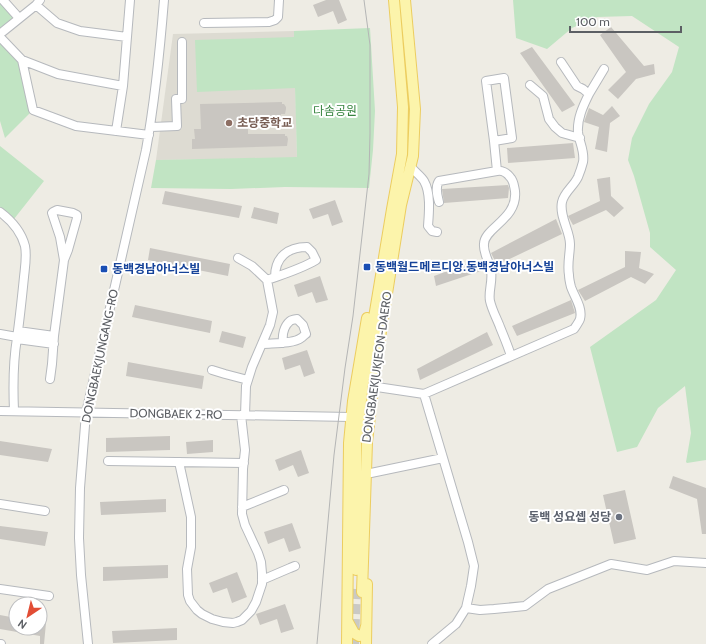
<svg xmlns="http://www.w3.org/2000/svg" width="706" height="644" viewBox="0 0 706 644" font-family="Cabin,'Noto Sans KR',sans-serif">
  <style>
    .education { fill: #dddbd2 }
    .green { fill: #c1e4c3 }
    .building { fill: #c9c6c1 }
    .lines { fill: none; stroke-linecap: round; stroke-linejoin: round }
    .major-tunnel { stroke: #cac9c4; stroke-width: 10; stroke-dasharray: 10 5; stroke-linecap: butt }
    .minor-casing { stroke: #b6b9bd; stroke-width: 10 }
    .major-casing { stroke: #eccd5f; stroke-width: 12 }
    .minor { stroke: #fff; stroke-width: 8 }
    .major { stroke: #fcf4ab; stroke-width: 10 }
    .tram { stroke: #b4b5b5; stroke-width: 1 }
    .education-dot { fill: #8d6e63; stroke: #fff; stroke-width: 1.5 }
    .transit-dot { fill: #1a4fb4; stroke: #fff; stroke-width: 1.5 }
    .worship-dot { fill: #6b7280; stroke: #fff; stroke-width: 1.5 }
    .labels { text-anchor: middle; stroke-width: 4; stroke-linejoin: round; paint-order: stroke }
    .park-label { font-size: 12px; fill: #398541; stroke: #fff }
    .education-label { font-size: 12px; font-weight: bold; fill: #785e54; stroke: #fff; text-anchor: start }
    .transit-label { font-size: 12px; font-weight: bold; fill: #164399; stroke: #fff; text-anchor: start }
    .street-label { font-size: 12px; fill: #5c5f64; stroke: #fff }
    .worship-label { font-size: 12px; font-weight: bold; fill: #5b616d; stroke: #fff; text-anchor: end }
  </style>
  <rect width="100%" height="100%" fill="#eeece4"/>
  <path class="education" d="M294,31L297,158L156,160L173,34Z"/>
  <path class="green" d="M0,0L19,18L0,34Z
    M513,0H706V460L687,463L686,462L691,433L685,386L658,408L637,447L617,452L590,347L656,300L676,270L650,247V233L634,176L628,160L632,138L649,104L672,72L679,47L632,16L597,17L572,28L547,49L516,38Z
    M370,28L375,111L373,150L369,188L285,187L231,189L151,188L156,160L297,157L295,88L197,92L195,40L294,37V31Z
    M0,37L22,60L33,110L5,138L0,121Z
    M0,146L44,181L14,219L0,207Z"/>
  <path class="building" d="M326,0H339L347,20L338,24L333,11L318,17L313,5Z
    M611,27L644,66L654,64L655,74L636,79L618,99L608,90L626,72L600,35Z
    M532,47L575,105L562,112L520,53Z
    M282,102V104H284L286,107V109L285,114H281V116H262V121H248V134H285V136H287L288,139L287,146L192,149V139H195L194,129H201L200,104Z
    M612,106L620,116L610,123L607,152L595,149L599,127L584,122L589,108L603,115Z
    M573,143L575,158L508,163L507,148Z
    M610,177L611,196L624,208L614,217L606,210L573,225L568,216L600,201L597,179Z
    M508,185L509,188L508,198L444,203L442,189Z
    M165,191L242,206L239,218L162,204Z
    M335,200L343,222L332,226L328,214L313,219L309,209Z
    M254,207L279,213L277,224L251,218Z
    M556,219L562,234L497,265L491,253Z
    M150,248L230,264L228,276L148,260Z
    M625,251L641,252L639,268L654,274L645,284L631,277L585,301L578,290L625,267Z
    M478,260L481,271L436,286L434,276Z
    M320,276L328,300L316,303L312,292L298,297L294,285Z
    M571,300L575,313L517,336L512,326Z
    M135,305L212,321L210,333L132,317Z
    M222,331L246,337L243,348L219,342Z
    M487,332L493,345L420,380L417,369Z
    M307,350L315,373L304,377L300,365L285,370L282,358Z
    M128,362L204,376L202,389L126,376Z
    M170,436V450L106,452V438Z
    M213,440V452L187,454L186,442Z
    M0,441L52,449L48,462L0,455Z
    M301,450L309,473L298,477L293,465L279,471L275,460Z
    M673,476L706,488V534H702L697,499L669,488Z
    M625,490L636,539L614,544L603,495Z
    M166,499V512L101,515L100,502Z
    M292,523L301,548L289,552L284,538L268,544L264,532Z
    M0,526L48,532L45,546L0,539Z
    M168,565V578L103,581V567Z
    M237,572L247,597L232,603L227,588L213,593L209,583Z
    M285,604L294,629L281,633L277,619L260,625L256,614Z
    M0,615L16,618V628H40V622L46,623L44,644H40V636L0,629Z
    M177,628V640L113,643L112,631Z"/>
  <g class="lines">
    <path class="major-tunnel" d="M354,644L356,589"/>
    <g class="minor-casing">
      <path id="minor" d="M3,0L19,18
        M36,5L57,23L80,31L127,37
        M204,23L269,22L275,20L278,17L279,0
        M0,34L36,5L40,0
        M0,37L22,60L33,110L76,126L149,135
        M22,60L58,74L123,86
        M530,85L543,96L549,119L555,127L562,133L580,138
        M589,94L604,69
        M151,127L177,126L176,99H182V42
        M116,131L123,86L130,0
        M494,141L486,81L504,78L512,138L494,141L497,171C502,170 507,173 510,177C514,181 514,186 515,191C518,219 484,228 484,244C483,254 490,262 491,271C493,281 488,292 490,301C492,310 497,319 500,327C504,337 508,346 511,356
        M411,167C415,172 421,176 424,181C431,193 429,213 428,226L432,231L437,232
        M439,202C437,195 435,187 439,181L497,171
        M0,212C12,221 21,231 25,246C27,256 25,267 24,277C22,297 20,317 17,338C13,362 13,387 14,411
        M238,258L252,266L267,280L273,312L270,325L252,367L246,386L245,415
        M267,280C284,274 301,269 316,260L312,252L307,247C288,247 275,257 275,277
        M18,331L54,336
        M0,334L17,337
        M17,339L54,344
        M263,344C273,343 293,344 301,338C303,337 304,335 306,334L303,325L297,319C296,319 291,320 290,321C284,326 282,335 283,343
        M212,370L225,374L248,380
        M50,379L52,364L54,336L64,260L60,237L52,213L53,212L57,210L73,213L77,215V218L68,250L64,260
        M377,387L424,394L574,329C576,326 579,322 580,319C583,308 574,296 571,287C570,283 569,279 569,275C567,264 570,254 570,244C570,231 559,216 562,202C564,192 574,186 578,177C580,172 582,166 583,162C585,151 579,142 578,132C577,119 583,106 589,94L583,89L577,86L561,62
        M424,394L468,542L474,566L471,586L466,608L456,624L432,644
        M0,411L351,417
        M108,461L244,463
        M179,462L191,517V547L187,569L188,595L190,601L197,610L202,614L212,619L223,622L233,623L237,622L242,620L251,611L256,602L262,584V573L261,562L258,553L245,525L242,514L243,469L245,450L241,415
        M371,473L443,458
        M0,504L45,511
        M242,507L284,490
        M262,580L290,568L295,566
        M0,589L49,596
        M466,608L480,610L494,609L525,606L548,589L611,564L647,570L674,561L706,563
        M0,644H1
        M88,644L81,575L79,538L80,488L86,413L146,150C155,100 160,50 164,0"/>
    </g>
    <g class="major-casing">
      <path id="major" d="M356,570V441L363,384L392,209L402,154L403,107L394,0
        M362,592L367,442L376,363L401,205L413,156L415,109L405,0
        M348,622L354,633L359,636L364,634L366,626
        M347,644L349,443L353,401L367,318
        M366,644L367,584"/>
    </g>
    <use href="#minor" class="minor"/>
    <use href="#major" class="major"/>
    <path class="tram" d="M317,644L334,455L345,368L353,316L369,174L370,134V45L364,0"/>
  </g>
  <circle class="education-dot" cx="229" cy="123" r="4"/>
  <g class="transit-dot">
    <rect x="363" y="263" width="8" height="8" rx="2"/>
    <rect x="100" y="265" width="8" height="8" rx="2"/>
  </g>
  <circle class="worship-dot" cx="619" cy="517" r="4"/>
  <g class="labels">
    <g class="park-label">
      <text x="335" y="115">다솜공원</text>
    </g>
    <g class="education-label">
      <text x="237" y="127">초당중학교</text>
    </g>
    <g class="transit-label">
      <text x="375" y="271">동백월드메르디앙.동백경남아너스빌</text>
      <text x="112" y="273">동백경남아너스빌</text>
    </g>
    <g class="street-label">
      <text transform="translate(100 356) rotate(-78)" y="4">DONGBAEKJUNGANG-RO</text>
      <text transform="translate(377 367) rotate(-82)" y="4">DONGBAEKJUKJEON-DAERO</text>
      <text transform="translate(176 414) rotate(1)" y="4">DONGBAEK 2-RO</text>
    </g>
    <g class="worship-label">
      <text x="611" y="521">동백 성요셉 성당</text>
    </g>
  </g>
  <g transform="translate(28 616) rotate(215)"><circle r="19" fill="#ffffff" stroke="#bebfc1"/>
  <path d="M0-3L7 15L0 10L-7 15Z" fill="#e24d35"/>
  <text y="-6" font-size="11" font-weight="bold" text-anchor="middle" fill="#5c5f64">N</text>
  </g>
  <path d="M570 26v6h111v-6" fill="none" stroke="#5c5f64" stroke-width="2"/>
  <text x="576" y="26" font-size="12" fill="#5c5f64" stroke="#ffffff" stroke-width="3" paint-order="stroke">100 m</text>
</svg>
